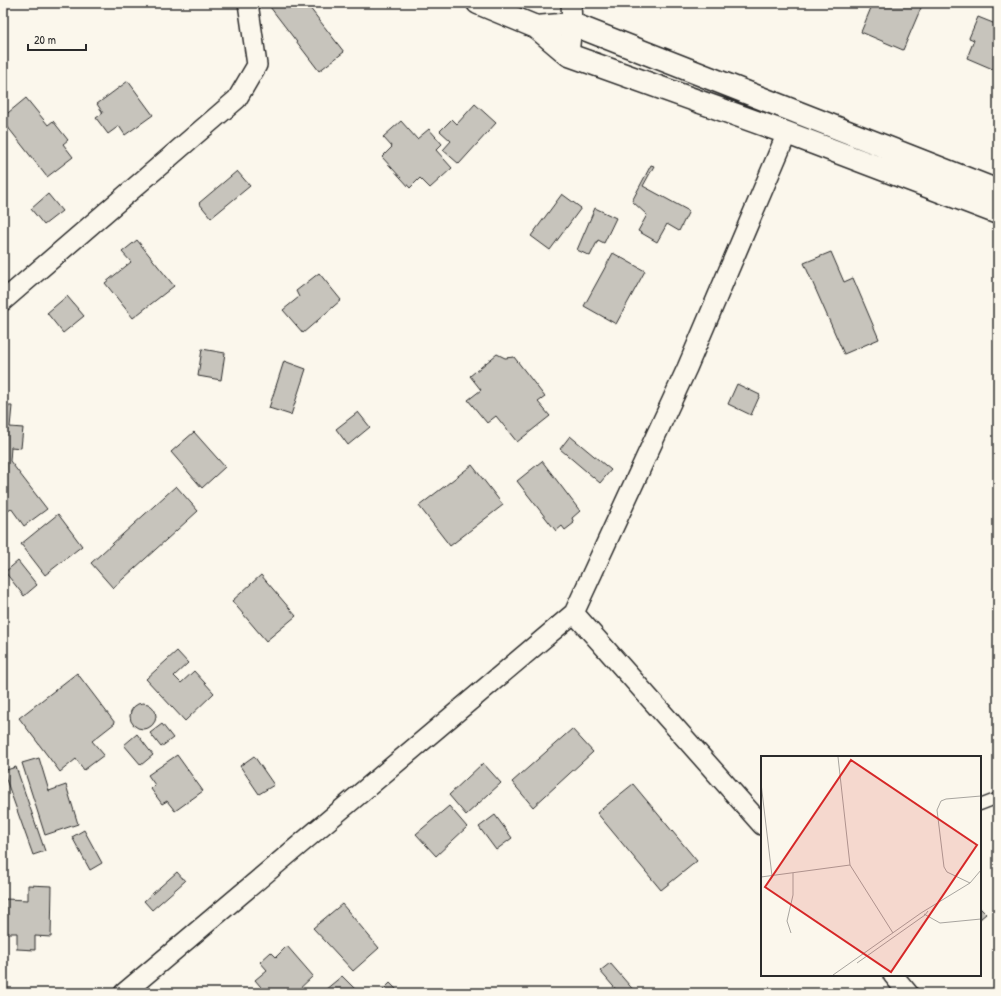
<svg xmlns="http://www.w3.org/2000/svg" width="1001" height="996" viewBox="0 0 1001 996" font-family="'Patrick Hand',sans-serif">
  <style>
    .building { fill: #c7c4bc; stroke: #2b2b2b }
    .lines { fill: none; stroke-linecap: round; stroke-linejoin: round }
    .service-casing { stroke: #2b2b2b; stroke-width: 13 }
    .minor-casing { stroke: #2b2b2b; stroke-width: 22 }
    .secondary-casing { stroke: #2b2b2b; stroke-width: 25 }
    .service { stroke: #fbf7ec; stroke-width: 10 }
    .minor { stroke: #fbf7ec; stroke-width: 19 }
    .secondary { stroke: #fbf7ec; stroke-width: 22 }
    .inset-road { fill: none; stroke: #a8a59f; stroke-width: 1 }
    .view { fill: #d62828; fill-opacity: 0.15; stroke: #d62828; stroke-width: 2 }
    .inset-edge { fill: none; stroke: #2b2b2b; stroke-width: 2 }
  </style>
  <rect width="100%" height="100%" fill="#fbf7ec"/>
  <filter id="ink" filterUnits="userSpaceOnUse"><feTurbulence type="fractalNoise" baseFrequency=".025" numOctaves="2"/><feDisplacementMap in="SourceGraphic" scale="8" xChannelSelector="R" yChannelSelector="G"/><feConvolveMatrix kernelMatrix="1 2 1 2 8 2 1 2 1" color-interpolation-filters="sRGB"/></filter>
  <g filter="url(#ink)">
    <path class="building" d="M267,3H306L344,52L319,71Z
      M873,3H923L903,50L861,32Z
      M978,17L998,25V63L995,70L967,58L974,40L969,38Z
      M128,81L153,115L125,135L119,126L108,134L96,118L103,113L97,104Z
      M26,98L48,125L53,121L68,140L63,144L73,157L47,177L3,121V117Z
      M475,104L496,123L459,164L443,150L451,141L440,131L452,119L457,124Z
      M401,121L417,139L429,129L442,144L436,150L452,168L430,188L420,178L410,188L382,157L392,147L383,137Z
      M651,165L654,166L643,186L689,211L679,231L667,224L657,242L638,231L647,215L632,201Z
      M237,171L250,186L211,218L199,203Z
      M48,194L62,211L44,225L31,209Z
      M562,194L581,208L550,250L531,236Z
      M595,208L616,218L604,243L598,240L590,256L577,250Z
      M137,240L174,286L133,318L105,283L131,262L122,252Z
      M831,252L844,282L853,278L879,339L844,354L804,263Z
      M613,253L645,271L616,324L584,306Z
      M319,273L341,300L303,333L283,310L299,297L296,291Z
      M67,296L84,316L63,333L47,313Z
      M202,349L225,353L221,380L198,376Z
      M497,354L505,358L514,357L545,397L538,402L550,416L517,442L496,416L487,423L468,400L481,390L470,376Z
      M284,361L306,369L291,415L269,408Z
      M737,384L760,395L751,415L728,404Z
      M3,406H12L10,427L23,428L21,448L11,447L10,461L47,509L24,526L11,508L3,514Z
      M358,412L370,427L348,445L336,429Z
      M194,432L225,467L202,488L171,452Z
      M570,436L611,470L600,483L560,449Z
      M542,461L580,511L572,518L574,523L565,530L562,526L556,531L517,481Z
      M472,465L503,505L450,546L419,506Z
      M176,486L198,511L113,588L91,563Z
      M58,514L82,546L45,575L21,544Z
      M18,561L37,585L24,596L5,572Z
      M261,575L296,616L266,641L232,601Z
      M177,651L188,663L174,676L181,683L194,671L214,693L185,721L146,679Z
      M77,673L115,723L92,741L104,755L84,770L76,759L60,772L19,718Z
      M130 716a13 13 0 1 1 26 0a13 13 0 1 1-26 0Z
      M162,724L173,738L161,747L150,733Z
      M572,729L593,752L533,807L512,782Z
      M137,734L153,755L141,765L124,745Z
      M177,755L203,791L175,811L167,801L162,804L151,789L155,785L148,775Z
      M254,756L274,785L259,794L240,766Z
      M39,758L49,791L66,785L78,824L45,835L22,763Z
      M483,763L501,783L466,815L449,795Z
      M16,767L45,851L33,855L3,771Z
      M633,784L697,861L661,890L597,813Z
      M449,806L467,827L436,856L416,834Z
      M495,815L512,838L496,850L479,827Z
      M84,830L102,863L90,870L72,837Z
      M177,872L185,881L152,910L144,901Z
      M28,885L52,886L51,937L35,936V950L17,949V933H4L5,899L28,900Z
      M342,904L379,948L353,971L313,928Z
      M980,908L986,914L980,919Z
      M287,946L313,976L295,993H266L255,980L267,970L260,962L271,952L276,957Z
      M610,963L636,993H619L600,971Z
      M342,976L358,992L328,993L325,990Z
      M390,983L400,993H380Z"/>
    <g class="lines">
      <g class="service-casing">
        <path id="service" d="M980,805L998,798"/>
      </g>
      <g class="minor-casing">
        <path id="minor" d="M569,55L572,24L571,3
          M3,301L237,99L257,65L248,3
          M762,825L574,613L687,368L787,133
          M893,975L908,993
          M124,993L574,613"/>
      </g>
      <g class="secondary-casing">
        <path id="secondary" d="M478,3L536,27L569,55L787,133L998,213
          M536,27L572,24L998,191"/>
      </g>
      <use href="#service" class="service"/>
      <use href="#minor" class="minor"/>
      <use href="#secondary" class="secondary"/>
    </g>
  </g>
  <g transform="translate(761 756)">
    <rect width="220" height="220" fill="#fbf7ec"/>
    <path class="inset-road" d="M77,1L89,109M0,27L11,120M0,121L89,109L132,177M209,127L186,116L183,111L176,54L180,45L185,43L220,40M163,158L179,167L220,163M30,177L26,165L32,139V117M96,207L164,159L167,155M72,219L160,157L209,127L220,114"/>
    <path class="view" d="M90,4L216,89L130,216L4,131Z"/>
    <rect width="220" height="220" class="inset-edge"/>
  </g>
  <rect width="1001" height="996" fill="none" stroke="#fbf7ec" stroke-width="16"/>
  <rect x="8" y="8" width="985" height="980" fill="none" stroke="#2b2b2b" stroke-width="1.5" filter="url(#ink)"/>
  <path d="M28 44v6h58v-6" fill="none" stroke="#2b2b2b" stroke-width="2"/>
  <text x="34" y="44" font-size="12" fill="#2b2b2b" stroke="#fbf7ec" stroke-width="3" paint-order="stroke">20 m</text>
</svg>
